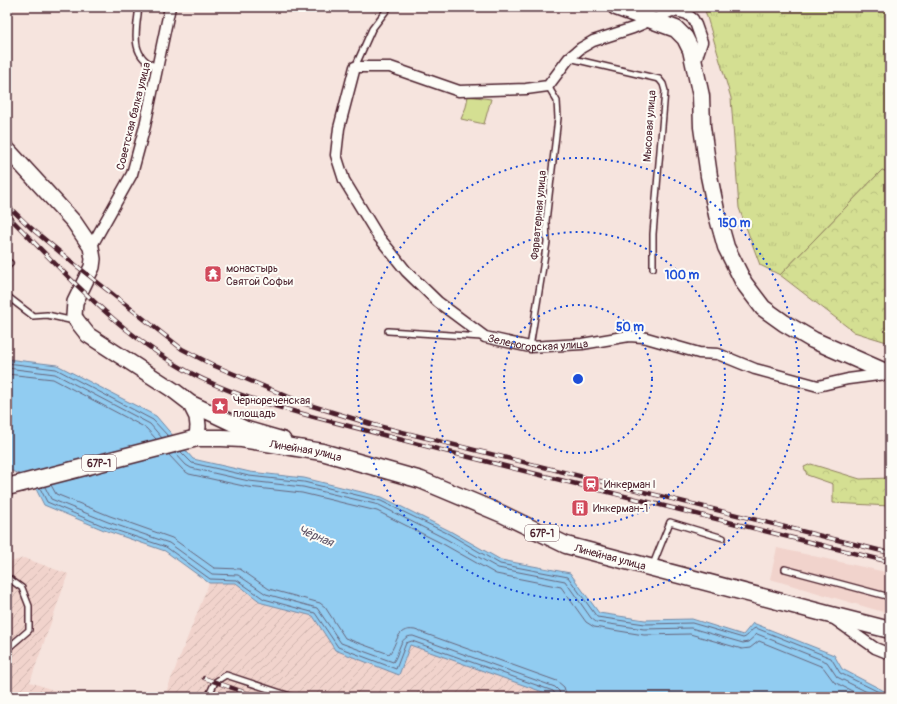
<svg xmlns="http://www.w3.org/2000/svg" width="897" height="704" viewBox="0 0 897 704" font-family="Pangolin,sans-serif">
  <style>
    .built { fill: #f1d3cc }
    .industrial { fill: url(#industrial-furrows) }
    .grass { fill: url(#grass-tufts); stroke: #8f7f5e }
    .forest { fill: url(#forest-crowns); stroke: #8f7f5e }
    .park { fill: #d4df92; stroke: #8f7f5e }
    .water { fill: #91ccf1; stroke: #7587a2 }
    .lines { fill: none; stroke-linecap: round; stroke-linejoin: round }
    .shore { stroke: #66647a; stroke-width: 1 }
    .service-casing { stroke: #4a1f2b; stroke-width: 8 }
    .minor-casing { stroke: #4a1f2b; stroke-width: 13 }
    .secondary-casing { stroke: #4a1f2b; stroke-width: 18 }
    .primary-casing { stroke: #4a1f2b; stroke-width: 19 }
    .service { stroke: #fdfcf7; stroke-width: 5 }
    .minor { stroke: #fdfcf7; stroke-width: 10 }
    .secondary { stroke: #fdfcf7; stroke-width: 15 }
    .primary { stroke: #fdfcf7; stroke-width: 16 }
    .rail-casing { stroke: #4a1f2b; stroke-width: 4.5 }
    .rail { stroke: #fdfcf7; stroke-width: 3; stroke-dasharray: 9; stroke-linecap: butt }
    .ring { fill: none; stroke: #1d4ed8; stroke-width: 2; stroke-dasharray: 2 4 }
    .labels { text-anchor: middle; stroke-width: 4; stroke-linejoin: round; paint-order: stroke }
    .shield { fill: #fdfcf7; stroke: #806168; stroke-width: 1 }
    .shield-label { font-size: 10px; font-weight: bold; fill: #4a1f2b }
    .street-label { font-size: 11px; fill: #4a1f2b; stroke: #fdfcf7 }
    .poi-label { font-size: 11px; fill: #4a1f2b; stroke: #fdfcf7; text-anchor: start }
    .water-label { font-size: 12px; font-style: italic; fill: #5f5366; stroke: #fdfcf7 }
    .centre { fill: #1d4ed8; stroke: #fdfcf7; stroke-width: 2 }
    .ring-label { font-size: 12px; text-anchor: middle; font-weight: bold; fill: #1d4ed8; stroke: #fdfcf7; stroke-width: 4; stroke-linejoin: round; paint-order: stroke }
  </style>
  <defs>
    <pattern id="industrial-furrows" width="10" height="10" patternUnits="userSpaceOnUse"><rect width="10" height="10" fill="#f1d3cc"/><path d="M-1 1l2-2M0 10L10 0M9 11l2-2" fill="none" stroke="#d0b5af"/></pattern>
    <pattern id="grass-tufts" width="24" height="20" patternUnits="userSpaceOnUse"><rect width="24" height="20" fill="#d4df92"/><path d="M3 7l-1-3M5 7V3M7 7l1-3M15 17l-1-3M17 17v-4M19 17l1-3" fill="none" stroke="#b8bf7e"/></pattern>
    <pattern id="forest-crowns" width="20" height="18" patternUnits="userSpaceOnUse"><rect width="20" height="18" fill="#d4df92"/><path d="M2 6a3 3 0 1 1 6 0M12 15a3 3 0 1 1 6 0" fill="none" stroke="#b8bf7e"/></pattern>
  </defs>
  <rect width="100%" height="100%" fill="#f6e4de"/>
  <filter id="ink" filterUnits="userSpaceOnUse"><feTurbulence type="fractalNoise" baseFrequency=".025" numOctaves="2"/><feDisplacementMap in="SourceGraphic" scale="8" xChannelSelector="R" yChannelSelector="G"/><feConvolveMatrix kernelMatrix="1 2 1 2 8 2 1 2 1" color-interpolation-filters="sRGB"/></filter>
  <g filter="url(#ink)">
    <path class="built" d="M777,548L890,573V614L770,579Z"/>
    <path class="industrial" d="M24,558L68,574L30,682L73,697H7V563Z
      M209,583H236L262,603L313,616L335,650L399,674L410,644L557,697H164Z"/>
    <path class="grass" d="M704,7H890V173L882,170L780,275L760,265L739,208L731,98Z"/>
    <path class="forest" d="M882,170L890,173V343L854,332L780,275Z
      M811,464L860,479L890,478V506L833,503V484L807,475L804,467Z"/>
    <path class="park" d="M468,96L491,99L484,124L461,119L466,107Z"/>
    <path class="water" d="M7,359L57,365L156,416L193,459L250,472L304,478L382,497L450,531L501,560L570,573L599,613L645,620L692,619L743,635L753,623L834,655L842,669L890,694V697H557L410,645L399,675L335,650L313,616L262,603L236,583H209L165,551L104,530L44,505L31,479L7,469Z"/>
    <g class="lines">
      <path class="shore" d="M7,363L56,369L153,420L168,436
        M7,368L55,374L150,424L162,438
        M7,374L53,379L146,428L156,439
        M181,452L192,463L249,476L304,482L381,501L449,534L500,564L568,577L597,617L645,624L692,623L743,638C749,637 750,629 756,628L831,658L840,673L887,696L890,697
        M175,453L186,465L191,468L249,481L303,487L379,505L446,539L498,568L565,581L591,618L596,622L644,629L691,628L743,643L748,642L757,634L827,662L837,677L877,697
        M169,455L183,470L189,474L248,487L302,493L377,511L443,544L496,574L561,587L586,622L594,627L644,635L690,634L742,649L750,648L759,641L823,667L834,682L864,697
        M51,485L56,494L110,516L172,538L214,568L240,569L269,589L320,603L325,607L345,638L389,654C398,644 395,627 415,630L557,681L564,687L567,697
        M45,487L51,499L108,522L169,543L212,574L238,575L266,594L317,608L341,643L393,662C400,654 398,636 413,636L555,687L559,691L561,697
        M40,488L47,502L106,527L166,547L210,579L237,580L264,599L315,613L338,647L396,669L406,643L412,641L553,691L555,694L556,697"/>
      <g class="service-casing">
        <path id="service" d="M139,7C136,31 129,57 157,67
          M569,58L659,79L663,84L665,91L653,234V268
          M355,67L372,29L389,7
          M7,267L10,263
          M7,296L33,316L47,315L74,321
          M388,331L482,337
          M530,347L547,242L546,221L558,118L557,101L548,86
          M652,567L670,522L723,538
          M785,569L890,597
          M7,577L22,588L29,606V630L7,649
          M208,697L215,682L226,675L293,697"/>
      </g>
      <g class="minor-casing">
        <g id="minor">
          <path id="s1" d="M695,63L702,42L696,25L693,19L687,14L680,12L672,11L633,28L593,41L581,48L569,58L548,86L526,89L459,91L390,67H355L339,128L336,155L344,180L378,236L406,271L438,302L485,337L530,347L582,344L629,336L643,337L699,353L718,354L755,369L818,386L848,379L886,374"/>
          <path d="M91,247L132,174L145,126L170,7"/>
          <path d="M834,619L875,648L890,654"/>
        </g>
      </g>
      <g class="secondary-casing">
        <path id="secondary" d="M7,149L74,222L91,247L93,259L92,267L75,302L74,316L77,321L88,335L173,390L190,403L197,417L198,426L197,438
          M190,403L245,429L283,440"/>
      </g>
      <g class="primary-casing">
        <g id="primary">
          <path d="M616,7L676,29L685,38L691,50L701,96L702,127L709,176L717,215L726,247L744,283L763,308L784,323L813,340L890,374"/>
          <path id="s2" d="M7,487L197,438H222L242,439L322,452L421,480L502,514L566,545L827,614L890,630"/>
        </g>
      </g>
      <use href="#service" class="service"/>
      <use href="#minor" class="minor"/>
      <use href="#secondary" class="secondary"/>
      <use href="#primary" class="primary"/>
      <g class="rail-casing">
        <path id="rail" d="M7,205L31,228L73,263L182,349L215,366L303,403L374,425L890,553
          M7,215C63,271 117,332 187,371C227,393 270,405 314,417C357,428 399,439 441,450C591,488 740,525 890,562
          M204,678L258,697"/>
      </g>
      <use href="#rail" class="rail"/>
    </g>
  </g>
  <g class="ring">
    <circle cx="578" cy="379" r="74"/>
    <circle cx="578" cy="379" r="147"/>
    <circle cx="578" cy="379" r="221"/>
  </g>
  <defs>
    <g id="temple-square" transform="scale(0.9)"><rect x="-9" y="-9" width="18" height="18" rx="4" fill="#d1495b" stroke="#fdfcf7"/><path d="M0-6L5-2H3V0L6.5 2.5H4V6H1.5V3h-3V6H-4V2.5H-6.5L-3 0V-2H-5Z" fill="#fff"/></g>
    <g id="sight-square" transform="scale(0.9)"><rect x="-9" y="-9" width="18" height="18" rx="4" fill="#d1495b" stroke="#fdfcf7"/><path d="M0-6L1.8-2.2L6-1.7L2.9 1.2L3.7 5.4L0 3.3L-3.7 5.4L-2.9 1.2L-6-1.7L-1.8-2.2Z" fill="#fff"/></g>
    <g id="station-square" transform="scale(0.9)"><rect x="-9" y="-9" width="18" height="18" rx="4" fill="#d1495b" stroke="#fdfcf7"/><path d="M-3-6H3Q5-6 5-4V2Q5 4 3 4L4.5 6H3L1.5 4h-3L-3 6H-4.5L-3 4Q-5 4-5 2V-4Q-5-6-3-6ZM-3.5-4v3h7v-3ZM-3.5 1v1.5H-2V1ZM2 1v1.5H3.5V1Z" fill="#fff"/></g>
    <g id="building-square" transform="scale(0.9)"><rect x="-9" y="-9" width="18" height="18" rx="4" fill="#d1495b" stroke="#fdfcf7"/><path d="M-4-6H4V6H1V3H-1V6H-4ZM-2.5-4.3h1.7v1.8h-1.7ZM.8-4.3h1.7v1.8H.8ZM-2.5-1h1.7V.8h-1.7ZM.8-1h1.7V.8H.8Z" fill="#fff"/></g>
  </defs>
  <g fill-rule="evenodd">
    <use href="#temple-square" x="213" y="274"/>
    <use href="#sight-square" x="220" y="406"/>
    <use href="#station-square" x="591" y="484"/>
    <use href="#building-square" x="580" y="508"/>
  </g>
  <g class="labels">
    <g class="shield">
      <rect x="82" y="455" width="34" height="16" rx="3"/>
      <rect x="525" y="525" width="34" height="16" rx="3"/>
    </g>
    <g class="shield-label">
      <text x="99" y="467">67Р-1</text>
      <text x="542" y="537">67Р-1</text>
    </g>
    <g class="street-label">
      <text transform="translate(133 116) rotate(-76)" y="4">Советская балка улица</text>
      <text transform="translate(649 126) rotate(-86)" y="4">Мысовая улица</text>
      <text transform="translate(538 215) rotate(-85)" y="4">Фарватерная улица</text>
      <text dy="4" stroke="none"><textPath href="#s1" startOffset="800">Зеленогорская улица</textPath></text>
      <text dy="4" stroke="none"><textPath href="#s2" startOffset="306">Линейная улица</textPath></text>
      <text dy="4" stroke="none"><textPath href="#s2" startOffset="630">Линейная улица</textPath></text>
    </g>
    <g class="poi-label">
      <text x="226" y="272">монастырь<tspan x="226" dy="13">Святой Софьи</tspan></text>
      <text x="233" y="404">Чернореченская<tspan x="233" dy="13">площадь</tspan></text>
      <text x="604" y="488">Инкерман I</text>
      <text x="593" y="512">Инкерман-1</text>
    </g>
    <g class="water-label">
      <text transform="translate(316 536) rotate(23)" y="4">Чёрная</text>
    </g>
  </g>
  <circle cx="578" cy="379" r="6" class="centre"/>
  <g class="ring-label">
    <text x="734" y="227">150 m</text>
    <text x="682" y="279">100 m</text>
    <text x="630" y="331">50 m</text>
  </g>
  <rect width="897" height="704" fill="none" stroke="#fdfcf7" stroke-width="24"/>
  <rect x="12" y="12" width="873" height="680" fill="none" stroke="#4a1f2b" stroke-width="1.5" filter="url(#ink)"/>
</svg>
